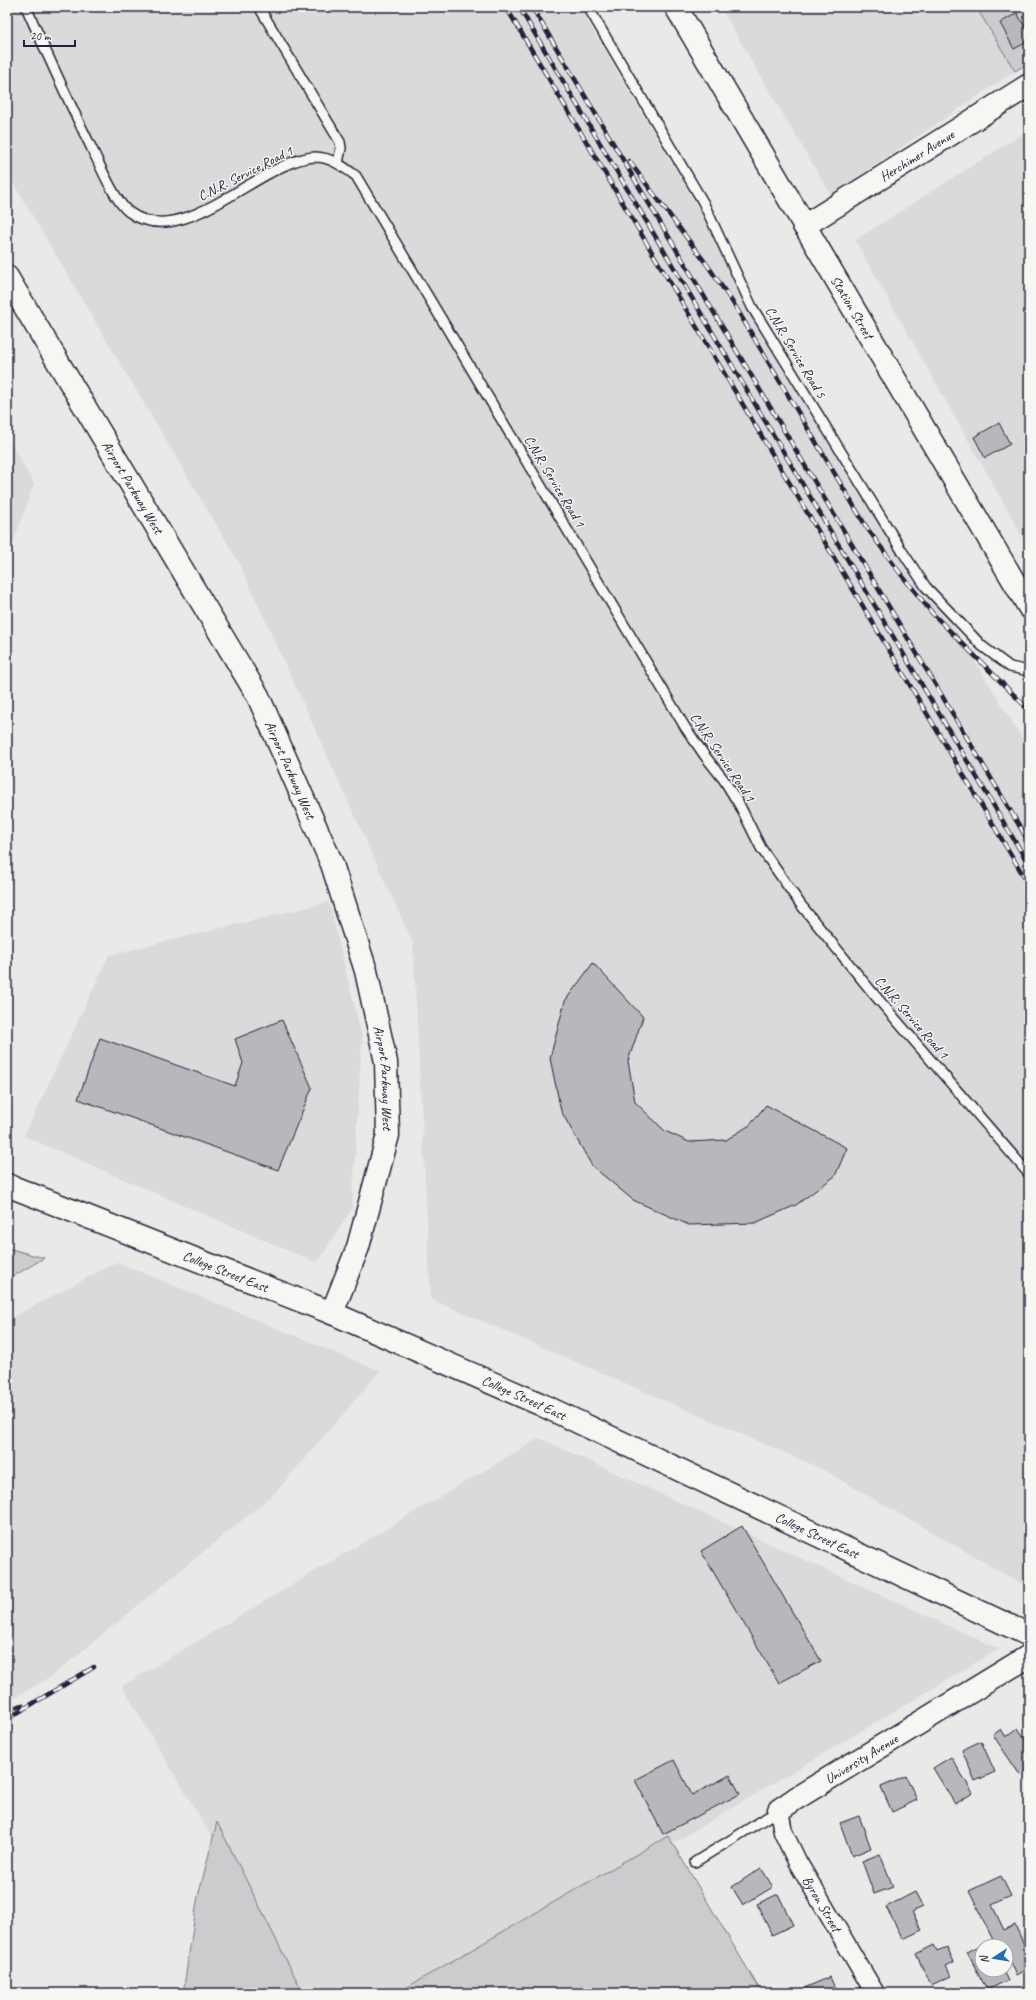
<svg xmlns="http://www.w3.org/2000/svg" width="1036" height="2000" viewBox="0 0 1036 2000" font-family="Caveat,sans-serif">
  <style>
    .built { fill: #dadada }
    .green { fill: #ccccce; stroke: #777784 }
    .building { fill: #b8b8bc; stroke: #22223b }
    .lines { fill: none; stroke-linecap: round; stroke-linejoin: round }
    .lane-casing { stroke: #22223b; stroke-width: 12 }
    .street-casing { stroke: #22223b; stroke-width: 21 }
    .secondary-casing { stroke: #22223b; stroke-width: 25 }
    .lane { stroke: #f6f6f2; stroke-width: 9 }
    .street { stroke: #f6f6f2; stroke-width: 18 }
    .secondary { stroke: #f6f6f2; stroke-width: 22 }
    .rail-casing { stroke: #22223b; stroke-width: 4.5 }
    .rail { stroke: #f6f6f2; stroke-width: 3; stroke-dasharray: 9; stroke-linecap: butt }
    .labels { text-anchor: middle; stroke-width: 3; stroke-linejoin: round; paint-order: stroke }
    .street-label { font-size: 14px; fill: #22223b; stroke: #f6f6f2 }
  </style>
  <rect width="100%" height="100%" fill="#e9e9e7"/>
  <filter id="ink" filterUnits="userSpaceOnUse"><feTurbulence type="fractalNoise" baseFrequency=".025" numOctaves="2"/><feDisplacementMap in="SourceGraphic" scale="8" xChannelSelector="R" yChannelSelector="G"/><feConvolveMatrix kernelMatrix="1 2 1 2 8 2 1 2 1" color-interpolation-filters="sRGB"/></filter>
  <g filter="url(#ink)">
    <path class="built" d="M7,7H579L794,368L1029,749V1588L820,1468L431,1299L413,943L239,563L7,173Z
      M720,7H976L1015,71L831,195Z
      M1029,130V548L855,240Z
      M7,437L34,484L7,560Z
      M329,902L362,1037L352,1209L317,1263L24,1136L109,955Z
      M117,1262L380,1371L275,1493L52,1676L7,1702V1320Z
      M539,1438L999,1649L421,1993H304L122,1686Z"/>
    <path class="green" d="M976,7H1029V63L1015,71Z
      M7,1248L44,1258L7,1280Z
      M217,1822L303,1993H183L197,1901Z
      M668,1836L762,1993H397Z"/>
    <path class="building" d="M1017,13L1029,34V41L1014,49L1000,23Z
      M999,423L1010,444L985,458L974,437Z
      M593,963L643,1017L628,1061L635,1102L665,1131L689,1142L726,1140L750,1125L766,1105L847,1148L835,1176L796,1205L755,1223L689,1225L633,1200L592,1166L561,1111L550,1058L565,1001Z
      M282,1020L312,1088L278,1170L78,1099L100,1038L235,1086L243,1063L235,1039Z
      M742,1526L821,1661L779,1683L701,1551Z
      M1018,1728L1029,1745V1769L1020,1775L993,1735L1001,1729L1006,1737Z
      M981,1741L995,1772L975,1781L962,1750Z
      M951,1757L973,1793L955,1804L933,1768Z
      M674,1760L692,1795L730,1775L740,1794L663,1834L635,1780Z
      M906,1776L917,1800L892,1812L881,1787Z
      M859,1816L871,1848L852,1856L840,1823Z
      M880,1854L893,1887L874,1894L862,1861Z
      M761,1868L773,1887L743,1905L732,1887Z
      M1001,1876L1011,1896L992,1905L1004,1930L1015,1925L1029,1955V1968L1016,1975L1006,1954V1946H996L969,1891Z
      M915,1892L923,1907L912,1912L922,1930L903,1939L886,1907Z
      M778,1894L793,1925L772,1935L757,1904Z
      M934,1945L937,1951L947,1947L954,1962L946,1966L951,1976L931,1985L916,1954Z
      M981,1945L982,1970H1003L1008,1980L987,1990L967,1952Z
      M830,1977L837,1993H803L802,1989Z"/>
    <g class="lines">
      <g class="lane-casing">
        <path id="lane" d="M26,7C48,56 70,105 94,153C101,168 116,203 129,212C184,253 261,159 315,157C331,157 344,167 356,176L685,727L705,756L724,780L740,806L761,848L801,905L872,992L1029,1174
          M259,7L340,142L341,148L338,163
          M588,7L703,202L752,307L902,551L926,587L982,646L1010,667L1029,671
          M695,1862L779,1810"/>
      </g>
      <g class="street-casing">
        <g id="street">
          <path id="s1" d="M779,1810L783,1832L797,1861L875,1993"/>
        </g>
      </g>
      <g class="secondary-casing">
        <g id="secondary">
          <path id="s2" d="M676,7L1029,607"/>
          <path id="s3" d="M804,226L1029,85"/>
          <path id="s4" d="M7,277L258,696L332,864L366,971L386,1062L388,1135L358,1247L332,1313"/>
          <path id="s5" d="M7,1185L332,1313L540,1404L1029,1635"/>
          <path id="s6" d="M779,1810L795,1799L1029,1656"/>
        </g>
      </g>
      <use href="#lane" class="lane"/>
      <use href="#street" class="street"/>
      <use href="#secondary" class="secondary"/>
      <g class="rail-casing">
        <path id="rail" d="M506,7L1029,885
          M519,7L1029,865
          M532,7L1029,842
          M629,161L708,266L735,306L867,528L900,573L933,614L1029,710
          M7,1711L22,1705
          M7,1719L94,1667"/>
      </g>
      <use href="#rail" class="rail"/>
    </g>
  </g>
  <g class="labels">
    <g class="street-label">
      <text dy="5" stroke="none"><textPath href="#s3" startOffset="133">Herchimer Avenue</textPath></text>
      <text transform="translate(245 173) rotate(-27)" y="5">C.N.R. Service Road 1</text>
      <text dy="5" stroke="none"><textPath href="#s2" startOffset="348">Station Street</textPath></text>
      <text transform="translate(796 352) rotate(59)" y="5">C.N.R. Service Road 5</text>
      <text transform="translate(555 481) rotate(59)" y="5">C.N.R. Service Road 1</text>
      <text dy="5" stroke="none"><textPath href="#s4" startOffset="245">Airport Parkway West</textPath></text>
      <text transform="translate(723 757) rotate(56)" y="5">C.N.R. Service Road 1</text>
      <text dy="5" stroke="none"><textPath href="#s4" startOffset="569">Airport Parkway West</textPath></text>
      <text transform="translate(912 1017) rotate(49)" y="5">C.N.R. Service Road 1</text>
      <text dy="5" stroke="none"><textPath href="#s4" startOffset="893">Airport Parkway West</textPath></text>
      <text dy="5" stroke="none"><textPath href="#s5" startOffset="235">College Street East</textPath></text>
      <text dy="5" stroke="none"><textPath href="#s5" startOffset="559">College Street East</textPath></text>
      <text dy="5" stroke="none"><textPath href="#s5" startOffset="883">College Street East</textPath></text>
      <text dy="5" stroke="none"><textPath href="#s6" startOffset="97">University Avenue</textPath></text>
      <text dy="5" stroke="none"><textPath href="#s1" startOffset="104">Byron Street</textPath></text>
    </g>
  </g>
  <rect width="1036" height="2000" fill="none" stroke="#f6f6f2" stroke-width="24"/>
  <rect x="12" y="12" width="1012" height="1976" fill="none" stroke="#22223b" stroke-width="1.5" filter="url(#ink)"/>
  <g transform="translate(994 1958) rotate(258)"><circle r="19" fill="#f6f6f2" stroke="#a1a1a9"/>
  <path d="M0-3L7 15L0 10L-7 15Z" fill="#1f6fb2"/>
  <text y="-6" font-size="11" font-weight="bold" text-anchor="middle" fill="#22223b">N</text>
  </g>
  <path d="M24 40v6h51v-6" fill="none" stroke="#22223b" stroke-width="2"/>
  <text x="30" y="40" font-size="12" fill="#22223b" stroke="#f6f6f2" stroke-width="3" paint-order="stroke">20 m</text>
</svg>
